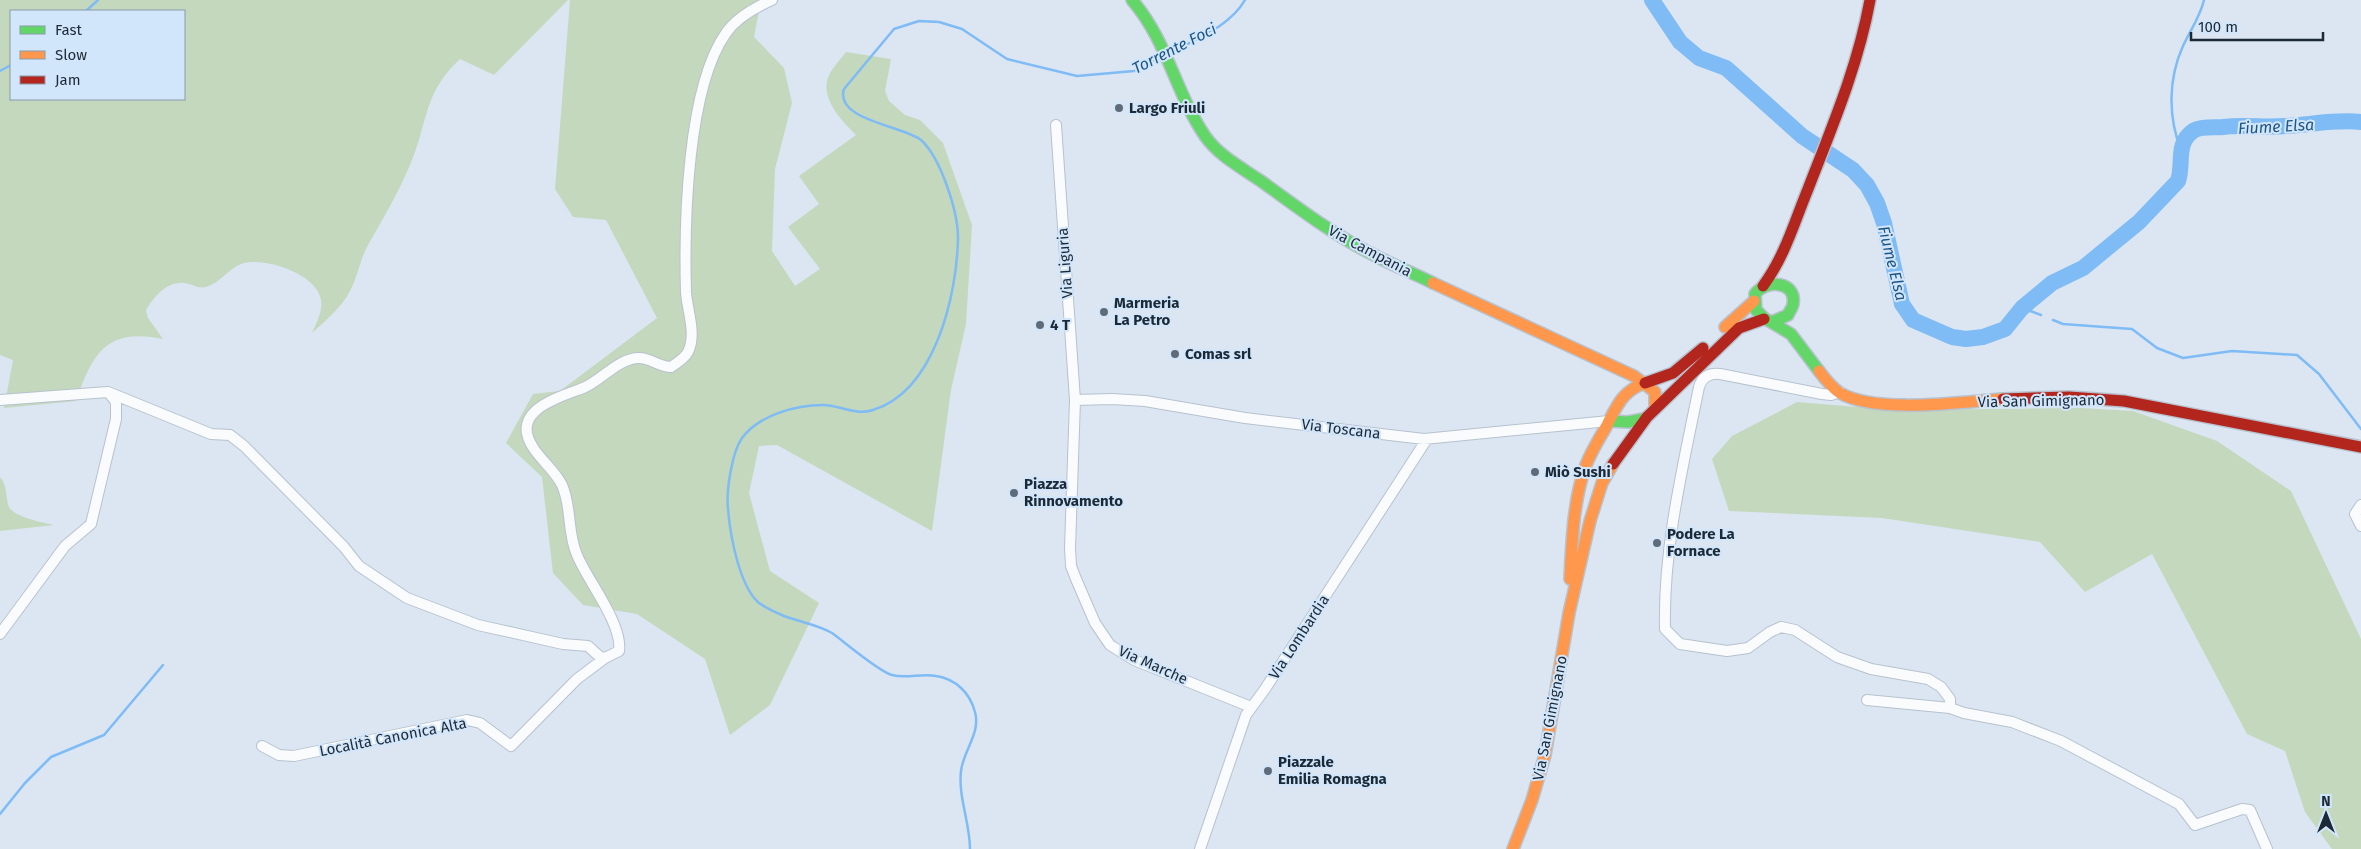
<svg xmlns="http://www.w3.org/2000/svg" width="2361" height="849" viewBox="0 0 2361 849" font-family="'Fira Sans',sans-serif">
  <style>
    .green { fill: #c4d8bd; fill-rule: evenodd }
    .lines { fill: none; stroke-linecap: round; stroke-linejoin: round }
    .stream { stroke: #7fbbf4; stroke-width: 2.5 }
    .river { stroke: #7fbbf4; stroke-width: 16 }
    .street-casing { stroke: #b7c2ce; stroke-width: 12 }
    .fast-casing { stroke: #b7c2ce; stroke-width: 14 }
    .slow-casing { stroke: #b7c2ce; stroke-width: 14 }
    .jam-casing { stroke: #b7c2ce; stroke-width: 14 }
    .street { stroke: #fafbfd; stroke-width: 10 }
    .fast { stroke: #63d668; stroke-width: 11 }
    .slow { stroke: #ff974d; stroke-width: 11 }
    .jam { stroke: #b3261e; stroke-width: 11 }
    .poi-dot { fill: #5f6b78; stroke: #d2e6fb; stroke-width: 2 }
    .labels { text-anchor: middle; stroke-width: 4; stroke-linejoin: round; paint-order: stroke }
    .poi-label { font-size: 15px; font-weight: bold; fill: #1c2936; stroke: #d2e6fb; text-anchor: start }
    .street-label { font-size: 15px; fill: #1c2936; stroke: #d2e6fb }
    .water-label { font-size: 16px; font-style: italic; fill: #1d5586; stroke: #d2e6fb }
  </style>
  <rect width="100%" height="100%" fill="#dbe6f2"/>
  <path class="green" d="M0,0H568L494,75L460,59C424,93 429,117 412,160C400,190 384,217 368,245C360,259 358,276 350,291C342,307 325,321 312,333C316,324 323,311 321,300C317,274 264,256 241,264C228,269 220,283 206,287C198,289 193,284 184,283C167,281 154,297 146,310L148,318L163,339C107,328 93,352 76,401L4,408L13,360L0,355ZM11,11H184V99H11Z
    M570,0H779L759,11L754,37L784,68L792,103L775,169L772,251L795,286L820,269L788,227L819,204L799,176L856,135C843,122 823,102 827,81C829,71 840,60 846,52L891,59L885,91L889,101L905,115L920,120L943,143L972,225L966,324L951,390L932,531L777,445L759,446L749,493L770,571L819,603L770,705L730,735L705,659L637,614L583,605L553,573L542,477L506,443L533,394L560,391L657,318L606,220L573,217L555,189Z
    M1797,402L1894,410L2081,408L2133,411L2217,441L2291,491L2361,639V849H2332L2305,812L2285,751L2247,734L2152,554L2085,592L2040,542L1882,518L1729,511L1712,459L1732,436Z
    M0,477C8,486 5,497 9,507C14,517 44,523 54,525L0,531Z"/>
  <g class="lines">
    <path class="stream" d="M86,11L98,0
      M1172,52C1198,38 1230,26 1245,0
      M0,71L11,65
      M2181,150C2168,117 2168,79 2183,46C2190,31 2200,17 2204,0
      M2022,308L2041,315
      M2053,320L2063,324L2132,329L2157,348L2183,358L2232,351L2297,355L2319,374L2361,429
      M0,814L25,783L51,757L104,735L163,665
      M970,849C970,823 958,797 961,771C963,751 981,733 975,712C970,693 956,679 936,676C921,673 907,679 892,675C878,671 846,643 832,633C818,625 800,622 784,616C777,613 766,608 759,603C739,586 730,534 728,509C726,491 732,452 742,438C759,415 796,405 823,405C839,405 856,416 873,410C935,391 957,295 958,238C958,212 941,158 921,140C904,126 834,120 844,89L894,29L919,21L939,22L962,29L1007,59L1077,76L1134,71L1162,56"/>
    <path class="river" d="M1652,0L1680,42L1699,58L1726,68L1802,136L1853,170L1867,185L1877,203L1884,223L1902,304L1913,320L1952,337L1966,339L1983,337L2005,329L2022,308L2052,283L2083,268L2139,222L2178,181C2184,164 2175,144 2193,131C2200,126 2215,128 2223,127C2243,124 2264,128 2285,126C2310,125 2335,119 2361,122"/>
    <g class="street-casing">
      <path id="street" d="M1056,125L1075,400L1070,548L1071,566L1076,579L1095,623L1110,645L1134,660L1251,707
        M1840,392L1831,395L1822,394L1720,374C1709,373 1702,377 1699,387C1683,466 1663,548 1665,629L1680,644L1727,651L1748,648L1770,632L1781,627L1795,630L1837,657L1871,669L1928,679L1941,687L1950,699V708L1964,713L2012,722L2061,741L2179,804L2195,825L2242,809L2250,810L2267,849
        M0,400L108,392L211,434L230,435L244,446L344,547L359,566L407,598L478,625L563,644L588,646L600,657L605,658L619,651C623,624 587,580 577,555C567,533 572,507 562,485C555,471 543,462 534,449C508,411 557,398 583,388C601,381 618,358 639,358C651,358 659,367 671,367C677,363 685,358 688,352C697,334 687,310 686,292C684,223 687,88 726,33C737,17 756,7 772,0
        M1075,400L1112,399L1145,401L1245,418L1424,439L1609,421
        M2361,505L2355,514L2361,526
        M0,634L65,546L91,524L116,419V402L108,392
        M1867,700L1950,708
        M262,746L279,755L294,756L467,720L480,723L511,746L577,679L605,658
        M1200,849L1246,715L1265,689L1427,439"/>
    </g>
    <g class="fast-casing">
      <path id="fast" d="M1132,0C1168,42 1175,92 1205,136C1219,156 1242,168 1261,181C1297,207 1332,234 1372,254C1392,265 1413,273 1433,283
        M1772,322L1788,315C1789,312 1793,307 1793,304C1797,281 1766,279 1755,294L1756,310L1764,318L1791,334L1819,371
        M1609,421L1628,422L1644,419"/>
    </g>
    <g class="slow-casing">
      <path id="slow" d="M1433,283L1634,376L1655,392V409
        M1725,327L1754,301
        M1819,371C1825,379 1831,387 1840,393C1877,414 1960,402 2003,399
        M1570,579C1572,541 1573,501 1586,465C1591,452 1599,439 1606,427C1617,406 1622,391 1645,383
        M1513,849L1532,800L1545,755L1569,613L1590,521L1602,483L1613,464"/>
    </g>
    <g class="jam-casing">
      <path id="jam" d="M1763,286C1785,256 1794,223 1808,189C1832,127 1858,66 1870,0
        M1645,383L1673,373L1703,348
        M2003,399L2069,397L2124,401L2361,447
        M1613,464L1647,417L1739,328L1764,319"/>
    </g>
    <use href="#street" class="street"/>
    <use href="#fast" class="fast"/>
    <use href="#slow" class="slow"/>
    <use href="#jam" class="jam"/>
  </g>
  <g class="poi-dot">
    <circle cx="1119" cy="108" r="5"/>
    <circle cx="1104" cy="312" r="5"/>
    <circle cx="1040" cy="325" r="5"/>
    <circle cx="1175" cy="354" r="5"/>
    <circle cx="1535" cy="472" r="5"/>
    <circle cx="1014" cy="493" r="5"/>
    <circle cx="1657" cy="543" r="5"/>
    <circle cx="1268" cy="771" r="5"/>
  </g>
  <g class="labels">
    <g class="poi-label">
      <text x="1129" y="113">Largo Friuli</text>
      <text x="1114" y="308">Marmeria<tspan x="1114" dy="17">La Petro</tspan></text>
      <text x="1050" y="330">4 T</text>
      <text x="1185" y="359">Comas srl</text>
      <text x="1545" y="477">Miò Sushi</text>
      <text x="1024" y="489">Piazza<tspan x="1024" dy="17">Rinnovamento</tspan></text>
      <text x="1667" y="539">Podere La<tspan x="1667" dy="17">Fornace</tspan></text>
      <text x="1278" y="767">Piazzale<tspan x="1278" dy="17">Emilia Romagna</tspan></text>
    </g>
    <g class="street-label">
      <text transform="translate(1370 251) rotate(28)" y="5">Via Campania</text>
      <text transform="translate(1065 263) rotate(-94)" y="5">Via Liguria</text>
      <text transform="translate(2041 401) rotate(-1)" y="5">Via San Gimignano</text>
      <text transform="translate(1341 429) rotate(7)" y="5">Via Toscana</text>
      <text transform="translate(1299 637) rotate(-57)" y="5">Via Lombardia</text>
      <text transform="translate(1153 665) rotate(24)" y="5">Via Marche</text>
      <text transform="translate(1550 718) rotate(-79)" y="5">Via San Gimignano</text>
      <text transform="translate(393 737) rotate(-11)" y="5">Località Canonica Alta</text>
    </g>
    <g class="water-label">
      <text transform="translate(1174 48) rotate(-27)" y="6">Torrente Foci</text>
      <text transform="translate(2276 126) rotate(-3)" y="6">Fiume Elsa</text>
      <text transform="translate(1893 263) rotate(76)" y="6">Fiume Elsa</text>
    </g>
  </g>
  <rect x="10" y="10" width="175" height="90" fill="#d2e6fb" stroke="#899aac"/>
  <rect x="20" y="26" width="25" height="8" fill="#63d668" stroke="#899aac"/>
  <text x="55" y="35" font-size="15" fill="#1c2936">Fast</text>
  <rect x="20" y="51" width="25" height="8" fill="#ff974d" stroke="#899aac"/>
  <text x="55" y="60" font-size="15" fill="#1c2936">Slow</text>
  <rect x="20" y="76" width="25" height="8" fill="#b3261e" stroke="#899aac"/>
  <text x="55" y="85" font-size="15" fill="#1c2936">Jam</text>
  <g transform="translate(2326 814)" stroke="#d2e6fb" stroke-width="4" paint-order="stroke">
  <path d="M0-4L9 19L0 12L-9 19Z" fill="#1c2936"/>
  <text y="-8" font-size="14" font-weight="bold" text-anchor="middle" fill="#1c2936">N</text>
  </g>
  <path d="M2191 32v8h132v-8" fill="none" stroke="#1c2936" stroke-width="2.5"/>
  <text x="2198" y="32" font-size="15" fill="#1c2936" stroke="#d2e6fb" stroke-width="4" paint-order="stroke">100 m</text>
</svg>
